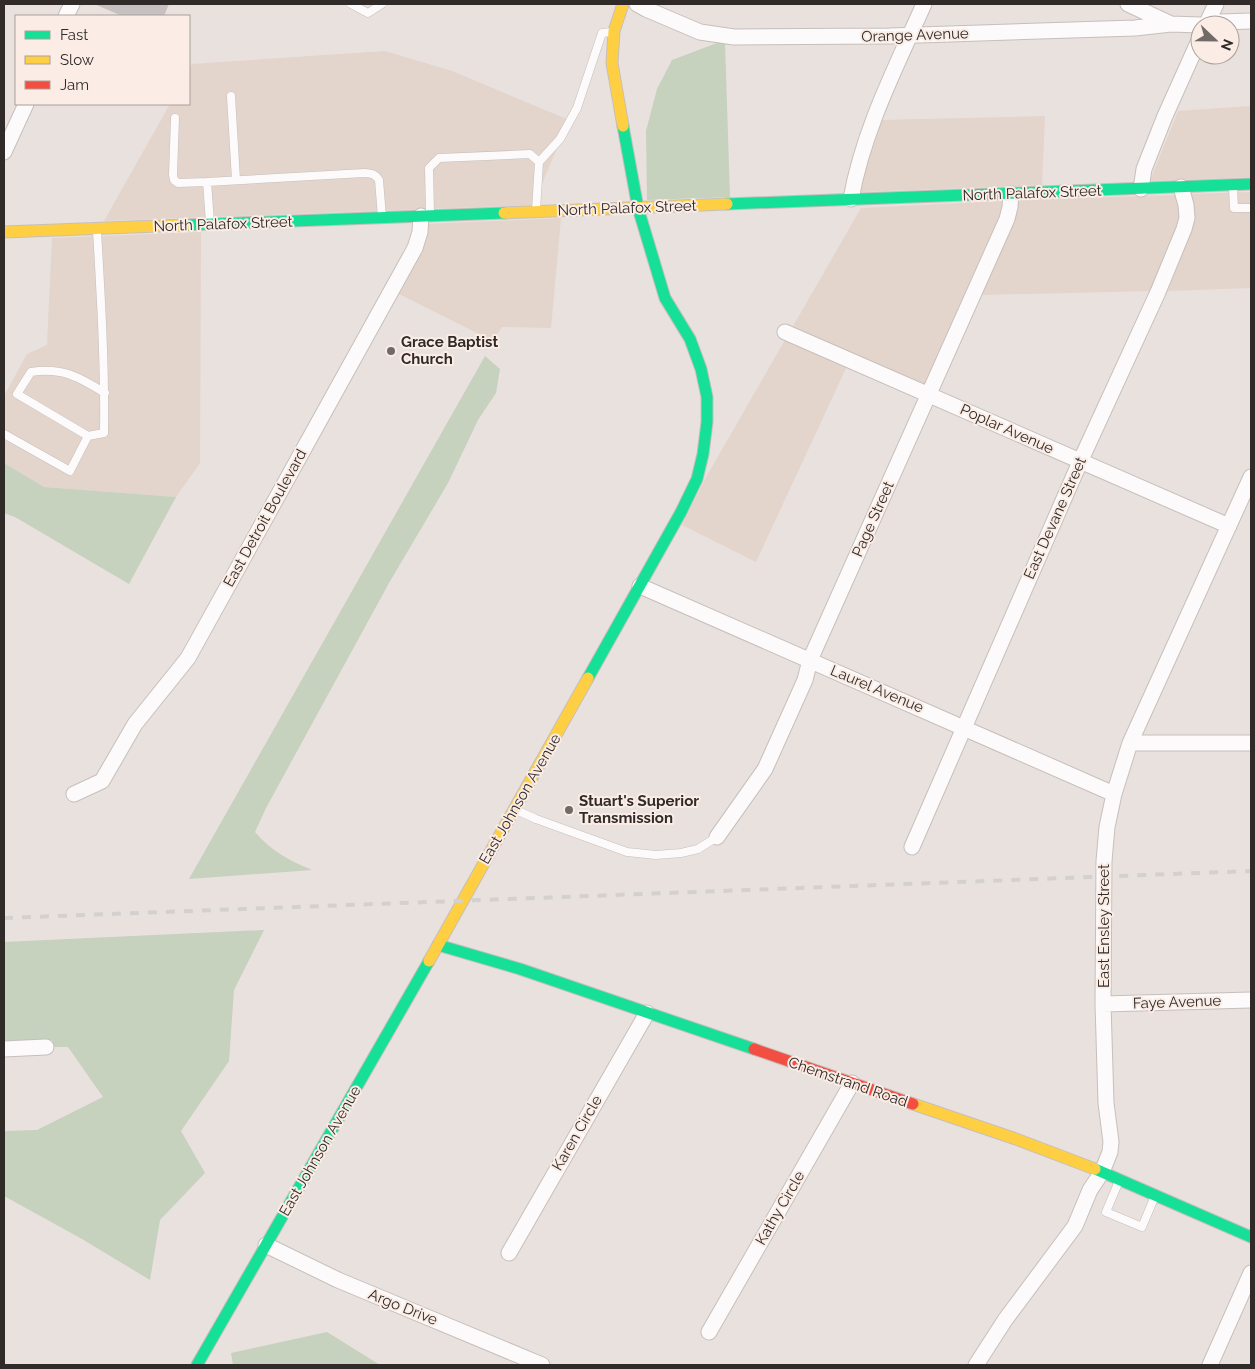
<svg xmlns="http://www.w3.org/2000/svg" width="1255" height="1369" viewBox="0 0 1255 1369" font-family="Raleway,sans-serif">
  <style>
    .built { fill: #e3d4cc }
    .green { fill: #c6d1be }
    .building { fill: #c7c1c1 }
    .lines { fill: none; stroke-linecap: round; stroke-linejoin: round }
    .lane-casing { stroke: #c6bfbc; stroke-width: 9 }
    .street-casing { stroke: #c6bfbc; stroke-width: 17 }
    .fast-casing { stroke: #c6bfbc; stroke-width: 13 }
    .slow-casing { stroke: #c6bfbc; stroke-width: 13 }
    .jam-casing { stroke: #c6bfbc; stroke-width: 13 }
    .lane { stroke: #fcfafa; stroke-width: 8 }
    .street { stroke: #fcfafa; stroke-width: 15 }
    .fast { stroke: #16e098; stroke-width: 11 }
    .slow { stroke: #ffcf43; stroke-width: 11 }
    .jam { stroke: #f24e42; stroke-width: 11 }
    .rail { stroke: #d3d1d0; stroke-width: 4; stroke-dasharray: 9 9; stroke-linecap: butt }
    .poi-dot { fill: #716b68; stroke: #fbede6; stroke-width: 2 }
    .labels { text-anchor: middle; stroke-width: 4; stroke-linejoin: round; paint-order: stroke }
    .street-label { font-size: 15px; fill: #302b28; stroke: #fbede6 }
    .poi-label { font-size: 15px; font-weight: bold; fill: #302b28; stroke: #fbede6; text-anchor: start }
  </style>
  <rect width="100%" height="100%" fill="#e9e1de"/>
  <path class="built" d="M385,51L452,71L569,120L533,205L104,221L170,104H189V70L192,64Z
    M1251,106V177L1150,181L1178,111Z
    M1045,116L1042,185L860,192L863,177L882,120Z
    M1251,192V288L1168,291L1191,232L1195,218L1194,205L1191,194Z
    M1176,195L1179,205V216L1176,227L1150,291L981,295L1014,222L1018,209V200Z
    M1003,201L999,216L924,384L792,328L861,208Z
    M561,218L551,328L502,327L493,341L399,294L422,252L427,234L428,224Z
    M201,232L200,463L176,497L44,487L4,463V396L27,354L47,345L52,238Z
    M785,340L847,366L756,562L682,525L705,479Z"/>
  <path class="green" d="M717,43H725L730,197L647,200L646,131L657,89L672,60Z
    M485,356L500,369L496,393L478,420L448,483L389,583L266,808L255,832C271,851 290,861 312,870L189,879Z
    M4,463L44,487L176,497L129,584L15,517L4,513Z
    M264,930L234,990L229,1061L181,1131L205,1173L160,1220L150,1280L82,1239L4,1196V1131L37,1130L103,1097L68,1047H54L52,1040L4,1042V942Z
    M327,1332L380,1365H233L231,1353Z"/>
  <path class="building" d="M94,4H169L164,16H122Z"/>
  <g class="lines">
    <g class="lane-casing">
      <path id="lane" d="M351,4L368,13L382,4
        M231,96L236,180
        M175,118L173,175L174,180L178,183L207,182
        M1233,187L1234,208H1251
        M536,210L539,162L560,139L577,108L602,33L612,32
        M430,213L429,168L439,158L530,154L539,162
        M210,223L207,182L364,173C371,173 375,174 379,180L382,217
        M97,231C101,298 105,366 104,433L88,436L17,394L31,372C62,367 79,377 105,393
        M4,434L70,471L88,436
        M516,810L536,819L627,852L656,855L681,853L698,849L717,837
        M1119,1181L1106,1212L1142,1227L1155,1196"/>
    </g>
    <g class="street-casing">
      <path id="street" d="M637,4L646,9L700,32L734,37L889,36L1135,28L1171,24L1200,25
        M1128,4L1171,24
        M66,16L72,4
        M1201,25L1220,22L1251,21
        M1206,25L1216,4
        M4,152L26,104
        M1141,189L1144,169L1165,116L1200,38
        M851,199C863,131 896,67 924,4
        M785,332L1229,526
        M640,586L1114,794
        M1130,743H1251
        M74,794L102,781L135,724L188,658L415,248L420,232L421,216
        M717,837L765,769L805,680L810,660L1007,219L1010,207L1011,194
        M912,847L1080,462L1158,292L1184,229L1187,218L1186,205L1181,187
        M1103,1004L1251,1000
        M4,1049L46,1047
        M266,1245L338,1280L542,1365
        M509,1253L647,1013
        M709,1332L852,1083
        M976,1365L1005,1320L1075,1226L1090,1190L1102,1172L1110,1152L1111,1142L1106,1103L1103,1004L1104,861L1107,827L1114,794L1130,743L1251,477
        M1210,1365L1251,1273"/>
    </g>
    <g class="fast-casing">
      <path id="fast" d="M727,204L1251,184
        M185,225L504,213
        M588,678L681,512L697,479L703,454L707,422V397L701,369L690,339L665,298L638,208L623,126
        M438,945L520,969L754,1049
        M1095,1169L1251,1237
        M197,1365L429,961"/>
    </g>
    <g class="slow-casing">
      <path id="slow" d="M623,4L614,31L612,63L623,126
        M504,213L727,204
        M4,232L185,225
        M429,961L588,678
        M913,1104L1016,1139L1095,1169"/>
    </g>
    <g class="jam-casing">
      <path id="jam" d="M754,1049L913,1104"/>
    </g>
    <use href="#lane" class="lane"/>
    <use href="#street" class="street"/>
    <use href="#fast" class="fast"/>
    <use href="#slow" class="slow"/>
    <use href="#jam" class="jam"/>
    <path class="rail" d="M4,918L1251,871"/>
  </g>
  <g class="poi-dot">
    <circle cx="391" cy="351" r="5"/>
    <circle cx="569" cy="810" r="5"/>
  </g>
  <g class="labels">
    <g class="street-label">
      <text transform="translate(915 35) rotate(-2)" y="5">Orange Avenue</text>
      <text transform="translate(1032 193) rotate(-2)" y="5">North Palafox Street</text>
      <text transform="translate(627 208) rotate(-2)" y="5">North Palafox Street</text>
      <text transform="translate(223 224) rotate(-2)" y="5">North Palafox Street</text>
      <text transform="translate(1007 429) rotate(24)" y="5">Poplar Avenue</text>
      <text transform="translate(265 518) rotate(-61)" y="5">East Detroit Boulevard</text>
      <text transform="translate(1055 518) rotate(-66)" y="5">East Devane Street</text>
      <text transform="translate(873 519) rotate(-66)" y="5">Page Street</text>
      <text transform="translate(877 689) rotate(23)" y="5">Laurel Avenue</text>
      <text transform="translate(520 799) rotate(-60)" y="5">East Johnson Avenue</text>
      <text transform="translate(1104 926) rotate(-90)" y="5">East Ensley Street</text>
      <text transform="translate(1177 1002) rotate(-2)" y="5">Faye Avenue</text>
      <text transform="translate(848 1082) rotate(19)" y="5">Chemstrand Road</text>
      <text transform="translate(577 1133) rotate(-60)" y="5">Karen Circle</text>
      <text transform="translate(320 1151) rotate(-60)" y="5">East Johnson Avenue</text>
      <text transform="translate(780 1208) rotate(-60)" y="5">Kathy Circle</text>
      <text transform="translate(403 1307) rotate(22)" y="5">Argo Drive</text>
    </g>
    <g class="poi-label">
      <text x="401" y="347">Grace Baptist<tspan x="401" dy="17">Church</tspan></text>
      <text x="579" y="806">Stuart's Superior<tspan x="579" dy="17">Transmission</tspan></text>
    </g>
  </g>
  <rect width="1255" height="1369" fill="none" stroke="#302b28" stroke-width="10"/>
  <rect x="15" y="15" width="175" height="90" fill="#fbede6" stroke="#aa9f9a"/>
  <rect x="25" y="31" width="25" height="8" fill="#16e098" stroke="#aa9f9a"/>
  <text x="60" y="40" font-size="15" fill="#302b28">Fast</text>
  <rect x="25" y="56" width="25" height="8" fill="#ffcf43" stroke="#aa9f9a"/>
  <text x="60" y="65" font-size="15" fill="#302b28">Slow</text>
  <rect x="25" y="81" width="25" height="8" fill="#f24e42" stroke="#aa9f9a"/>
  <text x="60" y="90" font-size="15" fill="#302b28">Jam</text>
  <g transform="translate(1215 40) rotate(112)"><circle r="24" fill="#fbede6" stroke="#aa9f9a"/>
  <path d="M0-4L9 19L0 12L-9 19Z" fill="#716b68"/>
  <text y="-8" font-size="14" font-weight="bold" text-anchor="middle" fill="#302b28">N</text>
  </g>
</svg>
